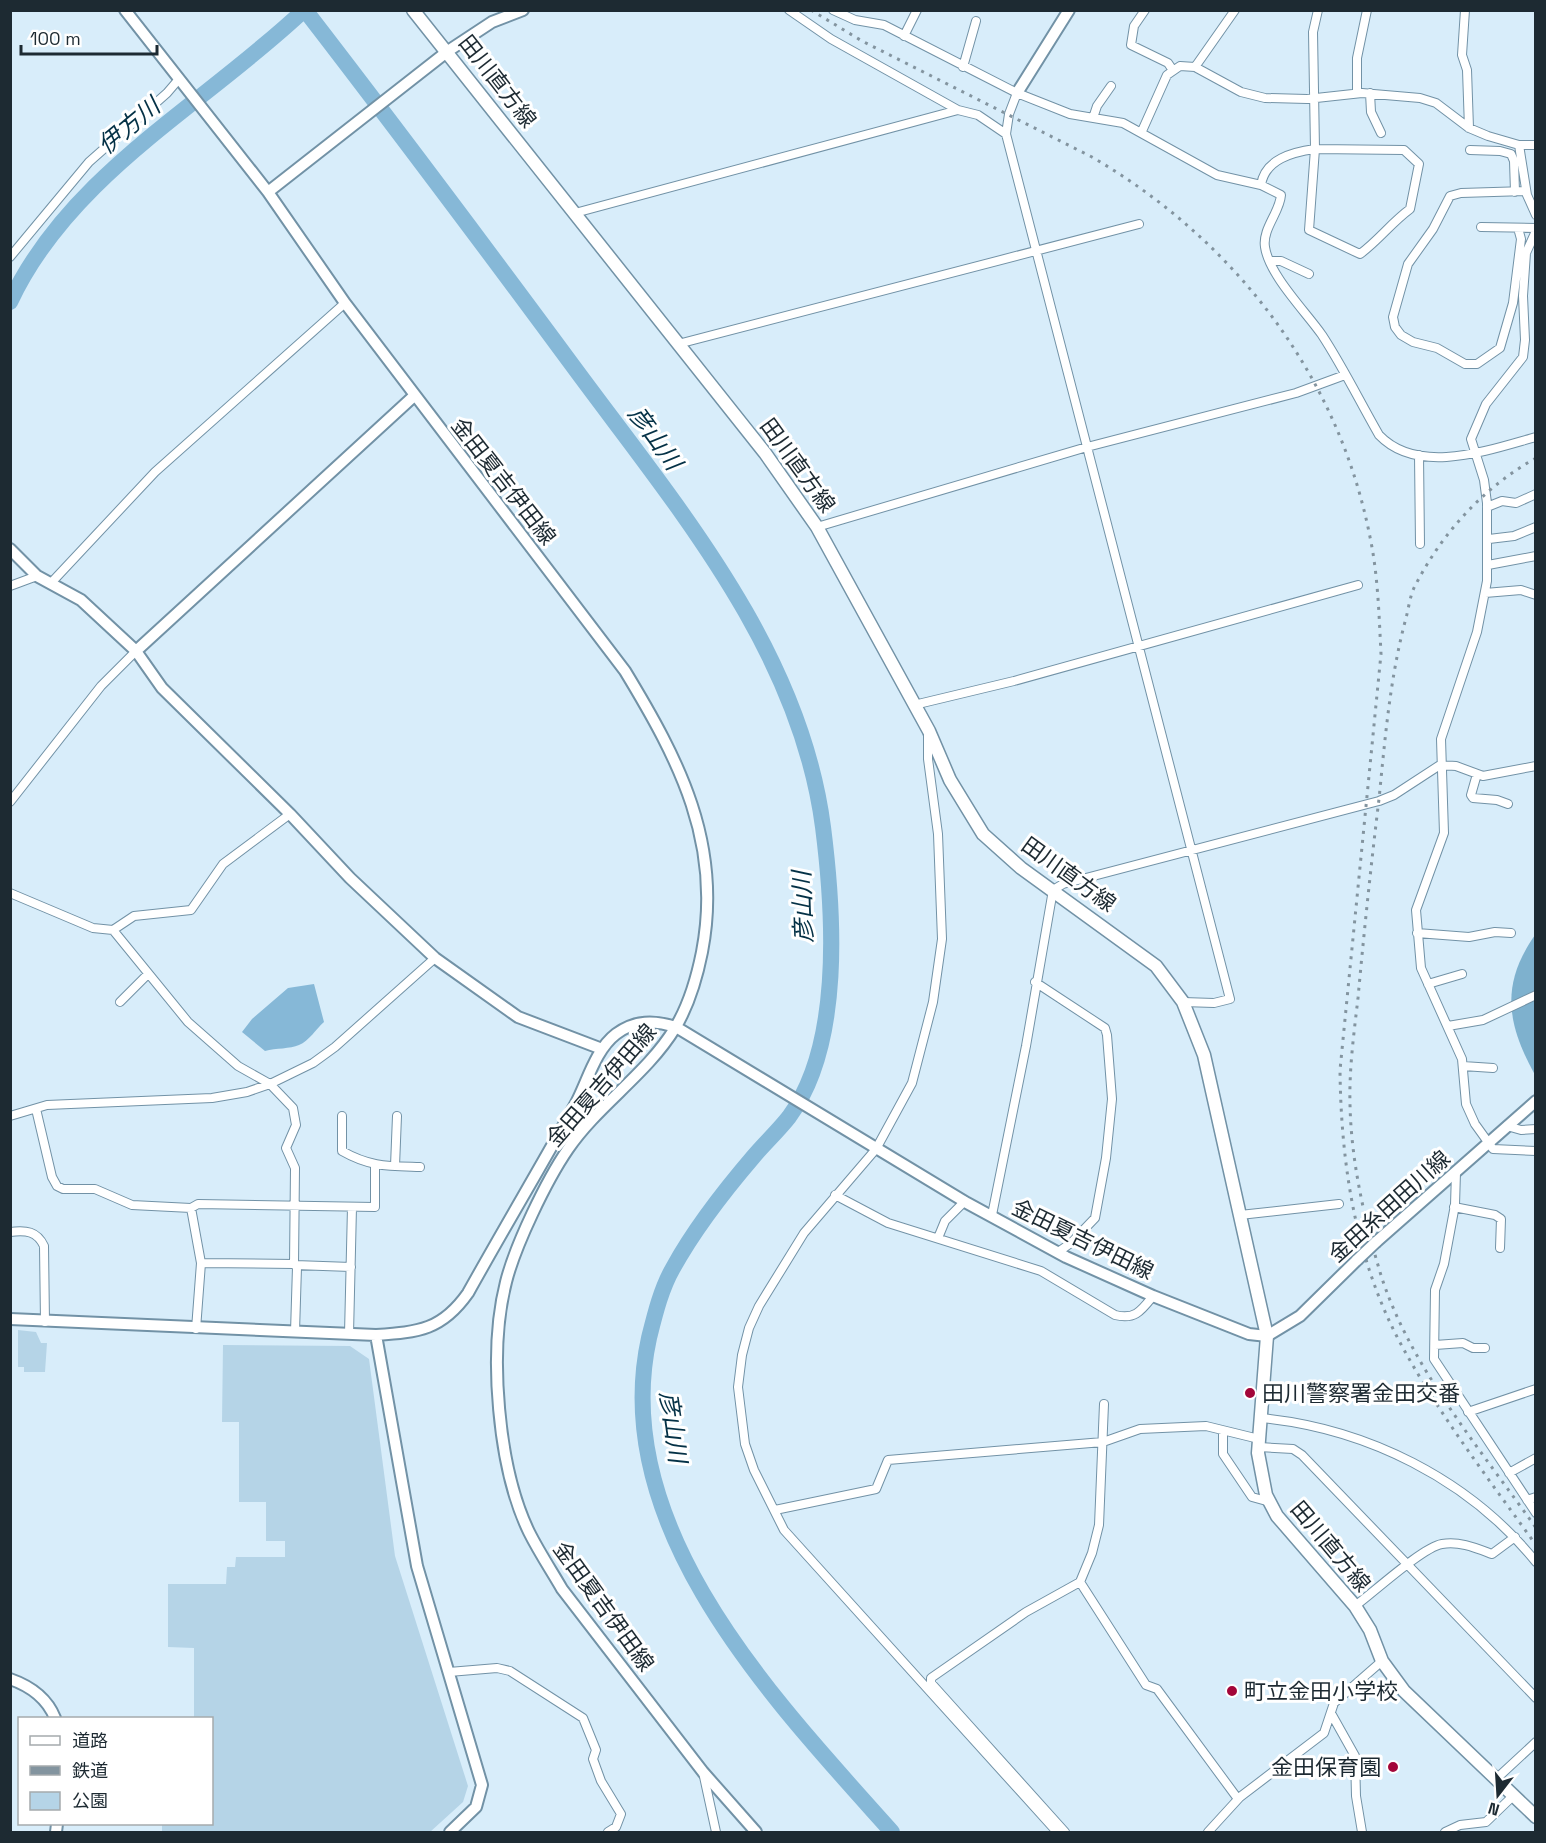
<svg xmlns="http://www.w3.org/2000/svg" width="1546" height="1843" viewBox="0 0 1546 1843" font-family="'Space Grotesk','Noto Sans JP',sans-serif">
  <style>
    .green { fill: #b5d4e7 }
    .forest { fill: #7eb1ce }
    .water { fill: #86b8d7 }
    .lines { fill: none; stroke-linecap: round; stroke-linejoin: round }
    .river { stroke: #86b8d7; stroke-width: 16 }
    .street-casing { stroke: #7292a6; stroke-width: 10 }
    .secondary-casing { stroke: #7292a6; stroke-width: 14 }
    .primary-casing { stroke: #7292a6; stroke-width: 15 }
    .street { stroke: #fff; stroke-width: 8 }
    .secondary { stroke: #fff; stroke-width: 10 }
    .primary { stroke: #fff; stroke-width: 12 }
    .rail { stroke: #83949f; stroke-width: 3; stroke-dasharray: 3 6; stroke-linecap: butt }
    .secondary-bridge-casing { stroke: #7292a6; stroke-width: 14; stroke-linecap: butt }
    .secondary-bridge { stroke: #fff; stroke-width: 10 }
    .poi-dot { fill: #a30639; stroke: #fff; stroke-width: 2 }
    .labels { text-anchor: middle; stroke-width: 6; stroke-linejoin: round; paint-order: stroke }
    .street-label { font-size: 22px; fill: #1d2a32; stroke: #fff }
    .poi-label { font-size: 22px; fill: #1d2a32; stroke: #fff; text-anchor: start }
    .water-label { font-size: 24px; font-style: italic; fill: #043146; stroke: #fff }
  </style>
  <rect width="100%" height="100%" fill="#d8edfa"/>
  <path class="green" d="M18,1330L36,1332L41,1343H47L45,1372H24V1367H18Z
    M223,1345L350,1346L369,1359L395,1556L468,1786L463,1802L430,1832H162V1824H212V1718H194V1648L168,1647V1584H226L227,1567H235L236,1557H285V1541H266V1502H239V1422H222Z"/>
  <path class="forest" d="M1535,935V1075C1507,1024 1500,985 1535,935Z"/>
  <path class="water" d="M314,984L324,1022C316,1029 309,1041 299,1045C290,1049 276,1048 265,1051L242,1032L252,1019L288,988Z"/>
  <g class="lines">
    <path class="river" d="M305,10C396,128 485,247 573,366C676,506 800,649 823,827C834,913 843,1044 789,1117C778,1131 765,1143 754,1156C724,1191 695,1228 673,1268C661,1289 655,1314 649,1338C607,1528 776,1702 892,1832
      M10,302C70,174 205,104 304,10"/>
    <g class="street-casing">
      <path id="street" d="M789,10L831,39L958,110L978,115L1006,134
        M833,10L855,20L884,25L1017,93L1070,114L1123,123L1217,175L1261,185L1281,195C1280,212 1262,229 1265,247C1269,275 1306,312 1322,335C1343,367 1360,402 1379,435C1418,476 1489,450 1536,437
        M1145,10L1134,26L1131,45L1168,63L1172,69
        M1465,10L1462,55L1467,70L1469,128
        M904,36L917,10
        M963,67L976,21
        M1195,67L1235,10
        M1017,93L1009,114L1006,134L1230,999L1214,1003L1183,1002
        M1357,93V58L1367,10
        M1370,93L1371,112L1381,133
        M1093,118L1097,106L1111,86
        M1142,131L1167,75L1180,66L1195,67L1241,92L1265,98L1307,99L1362,93L1420,98L1436,103L1469,128L1488,136L1519,145H1536
        M1519,145L1527,195L1536,215
        M1315,149L1404,150L1419,164L1410,209C1391,223 1379,240 1360,254L1309,230Z
        M1470,150L1500,151L1511,154L1514,161L1515,192
        M1261,185C1265,159 1293,152 1315,149L1313,32L1318,10
        M575,213L958,110
        M1481,227L1536,228
        M1518,228L1521,239L1513,303L1500,348L1477,364H1465L1437,348L1413,342L1401,335L1395,327L1393,317L1408,264L1433,229L1450,196L1461,193L1526,191
        M1536,231L1526,253L1523,296L1525,340L1523,357L1486,404L1471,439L1484,480L1487,503V581L1477,632L1441,739L1444,833L1416,910L1421,968L1462,1059L1466,1104L1475,1124L1493,1149L1536,1151
        M10,257L89,162L167,93L179,79
        M1271,261H1281L1309,274
        M678,344L1139,224
        M1419,455L1420,544
        M1487,507L1502,501L1516,503L1536,494
        M817,527L1087,447L1296,393L1345,375
        M1489,539L1514,536L1536,527
        M1488,565L1536,556
        M51,583L155,472L345,303
        M10,586L37,576
        M1485,593L1521,590L1536,595
        M914,705L1014,681L1358,585
        M928,735V759L938,834L942,939L933,1002L912,1083L876,1149L804,1233L759,1306L749,1328L742,1355L738,1387L745,1444L754,1470L784,1530L1057,1832
        M1477,774L1471,795L1473,798L1497,800L1508,804
        M10,802L101,686L136,651
        M10,893L93,928L113,930L188,1022L238,1066L270,1084L293,1108L296,1125L286,1148L295,1168L294,1264L201,1263
        M113,930L134,916L191,910L223,864L290,814
        M1417,933L1469,937L1495,932L1511,933
        M1035,982L1105,1028L1107,1035L1112,1099L1106,1158L1095,1218L1071,1243L1058,1252
        M1428,984L1462,974
        M120,1002L148,974
        M1448,1026L1483,1020L1536,995
        M1463,1066L1493,1068
        M36,1109L52,1177L57,1186L63,1189H95L132,1205L191,1208L198,1204L375,1207V1166
        M10,1116L47,1105L212,1098L247,1092L270,1084L313,1063L335,1047L435,958
        M342,1116V1151C370,1167 388,1166 420,1167
        M1507,1126L1521,1130L1536,1129
        M395,1166L397,1116
        M1456,1172L1455,1205L1444,1264L1435,1290L1434,1359L1536,1513
        M835,1195L888,1223L1041,1271L1115,1315C1135,1320 1141,1311 1153,1296
        M1454,1207L1495,1215L1501,1219L1500,1248
        M191,1208L201,1263L196,1329
        M992,1215L1026,1046L1053,890L1063,884L1379,801L1394,795L1440,765L1456,766L1483,776L1536,766
        M1240,1215L1339,1204
        M10,1232C26,1230 37,1231 44,1246L45,1322
        M938,1238L945,1221L965,1201
        M295,1265L351,1267
        M295,1332L297,1267
        M349,1334L352,1207
        M1435,1345L1463,1343L1473,1348H1485
        M1468,1412L1536,1389
        M1261,1418C1366,1428 1469,1479 1536,1562
        M1223,1431V1454L1252,1497L1270,1502
        M1259,1447L1293,1449L1302,1455L1536,1698
        M1509,1473L1536,1458
        M1527,1500L1536,1497
        M775,1510L876,1489L888,1460L1103,1442L1140,1429L1206,1426L1259,1439
        M1080,1582L1146,1685L1157,1689L1238,1799
        M1355,1606C1374,1592 1423,1547 1442,1544C1460,1541 1476,1548 1492,1554L1515,1537
        M449,1672L497,1668L510,1671L583,1718L596,1750L593,1759L601,1781L621,1814L616,1827L608,1832
        M1332,1715L1355,1756L1356,1796L1362,1832
        M703,1772L716,1832
        M1495,1780L1536,1742
        M1065,1832L931,1683V1678L1026,1612L1080,1582L1092,1553L1099,1525L1104,1404
        M1208,1832L1240,1797L1324,1733L1334,1703L1382,1661
        M1445,1832L1460,1825L1486,1822L1512,1797"/>
    </g>
    <g class="secondary-casing">
      <path id="secondary" d="M125,10L268,192L345,303L625,671C679,760 723,844 702,952C697,977 689,1005 675,1028C647,1074 598,1105 568,1149C546,1181 515,1246 506,1282C488,1352 498,1468 529,1532C539,1552 551,1570 562,1589L703,1772L756,1832
        M1017,93L1069,10
        M268,192L448,51L492,22L523,10
        M10,549L37,576L81,600L136,651L162,688L290,814L350,878L435,958L518,1017L602,1049
        M136,651L414,396
        M1376,1242L1536,1101
        M10,1319L376,1335C419,1332 442,1330 468,1293C503,1230 540,1168 575,1105C587,1083 595,1050 616,1034C635,1020 654,1020 676,1027L967,1203L1066,1257L1153,1296L1249,1334L1267,1336L1300,1316L1357,1260
        M376,1335L417,1566L482,1785L476,1807L450,1832
        M10,1679C30,1686 47,1698 55,1718
        M56,1832L57,1824"/>
    </g>
    <g class="primary-casing">
      <path id="primary" d="M413,10L765,453L817,527L929,731L950,780L983,834L1021,868L1156,966L1183,1002L1204,1055L1267,1336L1258,1453L1266,1495L1277,1516L1355,1606L1370,1630L1382,1661L1404,1691L1536,1817"/>
    </g>
    <use href="#street" class="street"/>
    <use href="#secondary" class="secondary"/>
    <use href="#primary" class="primary"/>
    <path class="rail" d="M811,10L862,41L1092,157C1234,240 1338,374 1370,537C1378,575 1379,615 1381,654L1340,1070C1341,1166 1356,1263 1403,1348C1441,1417 1490,1481 1536,1545
      M1536,458C1484,487 1443,532 1416,584C1410,594 1409,607 1406,618C1390,677 1385,739 1379,799C1371,865 1364,932 1358,998C1354,1033 1349,1069 1350,1104C1351,1160 1364,1218 1380,1272C1408,1364 1481,1450 1536,1528"/>
    <g class="secondary-bridge-casing">
      <path id="secondary-bridge" d="M1357,1260L1376,1242"/>
    </g>
    <use href="#secondary-bridge" class="secondary-bridge"/>
  </g>
  <g class="poi-dot">
    <circle cx="1250" cy="1393" r="6"/>
    <circle cx="1232" cy="1691" r="6"/>
    <circle cx="1393" cy="1767" r="6"/>
  </g>
  <g class="labels">
    <g class="street-label">
      <text transform="translate(498 81) rotate(52)" y="8">田川直方線</text>
      <text transform="translate(798 465) rotate(54)" y="8">田川直方線</text>
      <text transform="translate(504 481) rotate(52)" y="8">金田夏吉伊田線</text>
      <text transform="translate(1069 874) rotate(36)" y="8">田川直方線</text>
      <text transform="translate(601 1085) rotate(-49)" y="8">金田夏吉伊田線</text>
      <text transform="translate(1389 1206) rotate(-42)" y="8">金田糸田田川線</text>
      <text transform="translate(1083 1239) rotate(26)" y="8">金田夏吉伊田線</text>
      <text transform="translate(1331 1546) rotate(50)" y="8">田川直方線</text>
      <text transform="translate(604 1606) rotate(54)" y="8">金田夏吉伊田線</text>
    </g>
    <g class="poi-label">
      <text x="1262" y="1401">田川警察署金田交番</text>
      <text x="1244" y="1699">町立金田小学校</text>
      <text x="1381" y="1775" text-anchor="end">金田保育園</text>
    </g>
    <g class="water-label">
      <text transform="translate(129 126) rotate(-40)" y="8">伊方川</text>
      <text transform="translate(655 438) rotate(54)" y="8">彦山川</text>
      <text transform="translate(803 907) rotate(-92)" y="8">彦山川</text>
      <text transform="translate(673 1427) rotate(82)" y="8">彦山川</text>
    </g>
  </g>
  <rect width="1546" height="1843" fill="none" stroke="#1d2a32" stroke-width="24"/>
  <rect x="18" y="1717" width="195" height="108" fill="#ffffff" stroke="#a5aaad" stroke-width="1.5"/>
  <rect x="30" y="1736" width="30" height="9" fill="#ffffff" stroke="#a5aaad" stroke-width="1.5"/>
  <text x="72" y="1747" font-size="18" fill="#1d2a32">道路</text>
  <rect x="30" y="1766" width="30" height="9" fill="#83949f" stroke="#a5aaad" stroke-width="1.5"/>
  <text x="72" y="1777" font-size="18" fill="#1d2a32">鉄道</text>
  <rect x="30" y="1792" width="30" height="18" fill="#b5d4e7" stroke="#a5aaad" stroke-width="1.5"/>
  <text x="72" y="1807" font-size="18" fill="#1d2a32">公園</text>
  <g transform="translate(1498 1795) rotate(197)" stroke="#ffffff" stroke-width="4.5" paint-order="stroke">
  <path d="M0-4.5L10 22L0 15L-10 22Z" fill="#1d2a32"/>
  <text y="-9" font-size="16" font-weight="bold" text-anchor="middle" fill="#1d2a32">N</text>
  </g>
  <path d="M21 45v9h136v-9" fill="none" stroke="#1d2a32" stroke-width="3"/>
  <text x="30" y="45" font-size="18" fill="#1d2a32" stroke="#ffffff" stroke-width="4.5" paint-order="stroke">100 m</text>
</svg>
